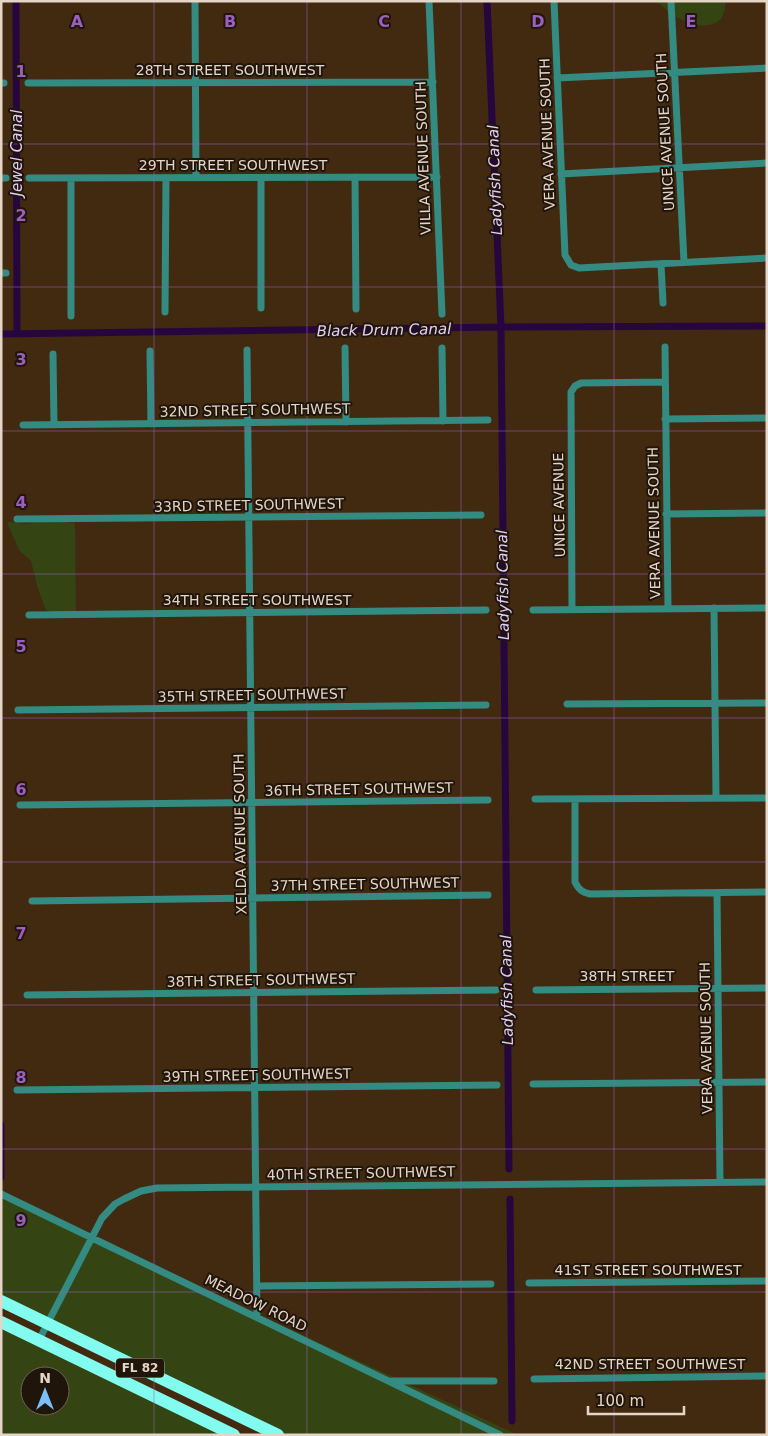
<svg xmlns="http://www.w3.org/2000/svg" width="768" height="1436" viewBox="0 0 768 1436" font-family="'DejaVu Sans',sans-serif">
  <style>
    .green { fill: #344513; fill-rule: evenodd }
    .lines { fill: none; stroke-linecap: round; stroke-linejoin: round }
    .canal { stroke: #27063f; stroke-width: 7 }
    .street { stroke: #338b82; stroke-width: 7 }
    .highway { stroke: #82fcee; stroke-width: 12 }
    .grid { fill: none; stroke: #9b5fc1; stroke-width: 1; stroke-opacity: 0.55 }
    .labels { text-anchor: middle; stroke-width: 4; stroke-linejoin: round; paint-order: stroke }
    .shield { fill: #20150b; stroke: #aa9b8f; stroke-width: 1 }
    .shield-label { font-size: 12px; font-weight: bold; fill: #e5d5c7 }
    .street-label { font-size: 14px; fill: #e5d5c7; stroke: #20150b }
    .water-label { font-size: 15px; font-style: italic; fill: #e2cef9; stroke: #20150b }
    .grid-label { font-size: 16px; text-anchor: middle; font-weight: bold; fill: #9b5fc1; stroke: #20150b; stroke-width: 4; stroke-linejoin: round; paint-order: stroke }
  </style>
  <rect width="100%" height="100%" fill="#422a10"/>
  <path class="green" d="M656,1H726C725,6 725,12 722,17C712,32 687,24 675,16C668,12 663,6 656,1Z
    M47,520L75,523L76,616L65,617L46,610L38,589L31,561L19,550L7,522L27,524Z
    M1,1195L48,1217L518,1435H287L1,1297Z
    M1,1327L225,1435H1ZM30,1376H60V1406H30Z"/>
  <g class="lines">
    <path class="canal" d="M16,1L17,334
      M487,1L501,327L509,1169
      M1,334L501,327L767,326
      M1,1125V1177
      M510,1199L512,1421"/>
    <path class="street" d="M195,1L196,177
      M429,1L442,314
      M554,1L565,255L571,265L579,268L767,258
      M671,1L684,262
      M557,78L767,68
      M1,83H4
      M28,83L433,82
      M561,174L767,163
      M355,177L356,309
      M1,178H6
      M29,178L437,177
      M261,178V308
      M661,264L663,303
      M1,273H6
      M165,312L166,178
      M71,316V178
      M665,347L668,608
      M345,348L346,422
      M442,348L443,421
      M247,350L257,1317
      M150,351L151,424
      M53,354L54,425
      M665,419L767,418
      M23,425L488,420
      M666,514L767,513
      M17,519L481,515
      M714,608L716,798
      M572,609L571,392L575,386L581,383L665,382
      M533,610L767,608
      M29,615L486,610
      M567,704L767,703
      M18,710L486,705
      M535,799L767,798
      M575,799V882C579,890 582,892 590,894L767,892
      M20,805L488,800
      M717,893L720,1182
      M32,901L488,895
      M536,990L767,988
      M27,995L496,990
      M533,1084L767,1082
      M17,1090L497,1085
      M1,1194L500,1435
      M529,1283L767,1281
      M257,1286L491,1284
      M39,1340L102,1218L115,1204L124,1199L141,1191L157,1188L767,1182
      M534,1379L767,1376
      M392,1381H494"/>
    <path class="highway" d="M1,1301L278,1435
      M1,1322L234,1435"/>
  </g>
  <path class="grid" d="M154,1V1435M307,1V1435M461,1V1435M614,1V1435M1,144H767M1,287H767M1,431H767M1,574H767M1,718H767M1,862H767M1,1005H767M1,1149H767M1,1292H767"/>
  <g class="labels">
    <rect class="shield" x="116" y="1358.5" width="48" height="19" rx="4"/>
    <g class="shield-label">
      <text x="140" y="1372">FL 82</text>
    </g>
    <g class="street-label">
      <text x="230" y="75">28TH STREET SOUTHWEST</text>
      <text transform="translate(665 132) rotate(-93)" y="5">UNICE AVENUE SOUTH</text>
      <text transform="translate(547 134) rotate(-92)" y="5">VERA AVENUE SOUTH</text>
      <text transform="translate(423 158) rotate(-92)" y="5">VILLA AVENUE SOUTH</text>
      <text x="233" y="170">29TH STREET SOUTHWEST</text>
      <text transform="translate(255 410) rotate(-1)" y="5">32ND STREET SOUTHWEST</text>
      <text transform="translate(249 505) rotate(-1)" y="5">33RD STREET SOUTHWEST</text>
      <text transform="translate(559 505) rotate(-91)" y="5">UNICE AVENUE</text>
      <text transform="translate(654 523) rotate(-91)" y="5">VERA AVENUE SOUTH</text>
      <text x="257" y="605">34TH STREET SOUTHWEST</text>
      <text transform="translate(252 695) rotate(-1)" y="5">35TH STREET SOUTHWEST</text>
      <text transform="translate(359 789) rotate(-1)" y="5">36TH STREET SOUTHWEST</text>
      <text transform="translate(240 834) rotate(-91)" y="5">XELDA AVENUE SOUTH</text>
      <text transform="translate(365 884) rotate(-1)" y="5">37TH STREET SOUTHWEST</text>
      <text x="627" y="981">38TH STREET</text>
      <text transform="translate(261 980) rotate(-1)" y="5">38TH STREET SOUTHWEST</text>
      <text transform="translate(706 1038) rotate(-91)" y="5">VERA AVENUE SOUTH</text>
      <text transform="translate(257 1075) rotate(-1)" y="5">39TH STREET SOUTHWEST</text>
      <text transform="translate(361 1173) rotate(-1)" y="5">40TH STREET SOUTHWEST</text>
      <text x="648" y="1275">41ST STREET SOUTHWEST</text>
      <text transform="translate(256 1303) rotate(26)" y="5">MEADOW ROAD</text>
      <text x="650" y="1369">42ND STREET SOUTHWEST</text>
    </g>
    <g class="water-label">
      <text transform="translate(17 153) rotate(-90)" y="5">Jewel Canal</text>
      <text transform="translate(495 180) rotate(-92)" y="5">Ladyfish Canal</text>
      <text transform="translate(384 330) rotate(-1)" y="5">Black Drum Canal</text>
      <text transform="translate(503 585) rotate(-91)" y="5">Ladyfish Canal</text>
      <text transform="translate(507 990) rotate(-91)" y="5">Ladyfish Canal</text>
    </g>
  </g>
  <g class="grid-label">
    <text x="77" y="27">A</text>
    <text x="230" y="27">B</text>
    <text x="384" y="27">C</text>
    <text x="538" y="27">D</text>
    <text x="691" y="27">E</text>
    <text x="21" y="77">1</text>
    <text x="21" y="221">2</text>
    <text x="21" y="365">3</text>
    <text x="21" y="508">4</text>
    <text x="21" y="652">5</text>
    <text x="21" y="795">6</text>
    <text x="21" y="939">7</text>
    <text x="21" y="1083">8</text>
    <text x="21" y="1226">9</text>
  </g>
  <rect width="768" height="1436" fill="none" stroke="#e5d5c7" stroke-width="5"/>
  <g transform="translate(45 1391)"><circle r="24" fill="#20150b" stroke="#6f6256"/>
  <path d="M0-4L9 19L0 12L-9 19Z" fill="#7bbef8"/>
  <text y="-8" font-size="14" font-weight="bold" text-anchor="middle" fill="#e5d5c7">N</text>
  </g>
  <path d="M588 1406v8h96v-8" fill="none" stroke="#e5d5c7" stroke-width="2.5"/>
  <text x="596" y="1406" font-size="15" fill="#e5d5c7" stroke="#20150b" stroke-width="4" paint-order="stroke">100 m</text>
</svg>
